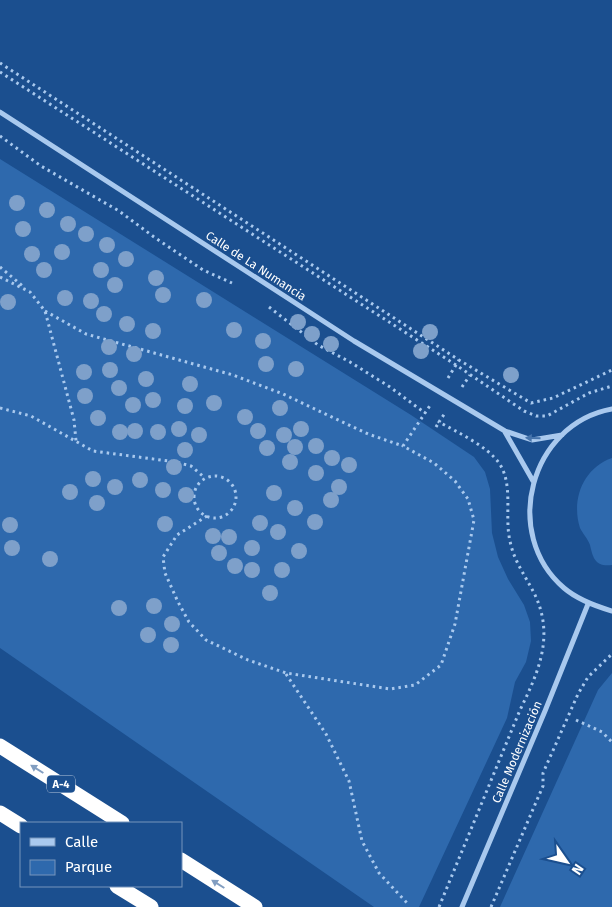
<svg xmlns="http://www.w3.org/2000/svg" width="612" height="907" viewBox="0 0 612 907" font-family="'Fira Sans',sans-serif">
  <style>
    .green { fill: #2e69ad }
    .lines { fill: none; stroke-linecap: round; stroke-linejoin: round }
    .path { stroke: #a9c9ee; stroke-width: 3; stroke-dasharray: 2.5 4; stroke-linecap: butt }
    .street { stroke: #a9c9ee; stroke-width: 5 }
    .highway { stroke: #fff; stroke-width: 15 }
    .tree { fill: #7ea0ca }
    .oneway { fill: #4674ac }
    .oneway2 { fill: #829ec1 }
    .labels { text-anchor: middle; stroke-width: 4; stroke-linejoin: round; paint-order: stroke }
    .shield { fill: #1b4f8f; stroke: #bbcadd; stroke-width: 1 }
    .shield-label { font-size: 11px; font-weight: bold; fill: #fff }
    .street-label { font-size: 12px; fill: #fff; stroke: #1b4f8f }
  </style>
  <rect width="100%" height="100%" fill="#1b4f8f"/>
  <path class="green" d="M0,159L411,415L474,457L485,472L490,489L492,533L498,557L508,579L524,605L530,622L531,641L526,662L515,682L507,718L419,907H374L0,648Z
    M612,458V565C595,567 593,558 590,545C588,539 583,534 580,528C571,500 583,468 612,458Z
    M612,673V907H500L598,690Z"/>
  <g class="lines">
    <path class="path" d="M0,63L459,360L531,403L553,398L612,370
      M0,72L456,365L524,411L536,416H547L589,393L612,386
      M0,136L41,166L119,211L154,237L203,270L232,283
      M0,267L25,288
      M0,277L30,292L45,311L74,420L76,441
      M269,307L318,345L350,362L390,387L425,413
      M45,311L86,334L233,375L283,394L368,434L403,446
      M448,378L459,360
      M462,387L470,375
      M0,408L31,416L93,451L176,462L191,466L205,478
      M436,427L439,422
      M194 497a21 21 0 1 1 42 0a21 21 0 1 1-42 0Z
      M207,516L177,535L163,557L165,573L178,602L189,622L206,640L248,660L286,673L390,689L415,685L441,665L455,624L474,520L468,499L455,481L434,463L403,446L431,404
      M286,674L326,734L349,781L362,841L379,873L408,904
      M576,720L602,732L612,742
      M439,907L520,710C538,673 554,638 536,597C527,578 514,562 510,541C504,516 514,485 499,463C487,446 457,432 439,422L445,413
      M491,907L543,786V773L578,694L588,677L612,654"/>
    <path class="street" d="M0,112L354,341L505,431L532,440L562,435
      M612,409C530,424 501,534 564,588C578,600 595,606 612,611
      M505,432L533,481
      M462,907L545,711L588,604"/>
    <path class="highway" d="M0,746L122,823
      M0,813L21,826
      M181,860L255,907
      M117,886L151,907"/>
  </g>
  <g class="tree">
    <circle cx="17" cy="203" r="8"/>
    <circle cx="47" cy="210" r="8"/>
    <circle cx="68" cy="224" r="8"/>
    <circle cx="23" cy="229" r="8"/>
    <circle cx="86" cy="234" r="8"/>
    <circle cx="107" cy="245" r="8"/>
    <circle cx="62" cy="252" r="8"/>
    <circle cx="32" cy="254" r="8"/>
    <circle cx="126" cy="259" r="8"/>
    <circle cx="44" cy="270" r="8"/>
    <circle cx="101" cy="270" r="8"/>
    <circle cx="156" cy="278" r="8"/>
    <circle cx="115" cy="285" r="8"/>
    <circle cx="163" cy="295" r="8"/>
    <circle cx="65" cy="298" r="8"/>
    <circle cx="204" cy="300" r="8"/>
    <circle cx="91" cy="301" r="8"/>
    <circle cx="8" cy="302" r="8"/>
    <circle cx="104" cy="314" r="8"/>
    <circle cx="298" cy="322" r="8"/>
    <circle cx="127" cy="324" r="8"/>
    <circle cx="234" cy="330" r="8"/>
    <circle cx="153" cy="331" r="8"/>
    <circle cx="430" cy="332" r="8"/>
    <circle cx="312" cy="334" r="8"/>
    <circle cx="263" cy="341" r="8"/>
    <circle cx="331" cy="344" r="8"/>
    <circle cx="109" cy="347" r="8"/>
    <circle cx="421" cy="351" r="8"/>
    <circle cx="134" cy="354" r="8"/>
    <circle cx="266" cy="364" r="8"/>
    <circle cx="296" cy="369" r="8"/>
    <circle cx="110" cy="370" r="8"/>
    <circle cx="84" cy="372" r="8"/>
    <circle cx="511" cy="375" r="8"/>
    <circle cx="146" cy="379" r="8"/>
    <circle cx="190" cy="384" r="8"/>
    <circle cx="119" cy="388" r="8"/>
    <circle cx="85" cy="396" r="8"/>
    <circle cx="153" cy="400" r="8"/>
    <circle cx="214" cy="403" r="8"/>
    <circle cx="133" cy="405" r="8"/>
    <circle cx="185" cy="406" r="8"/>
    <circle cx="280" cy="408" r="8"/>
    <circle cx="245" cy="417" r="8"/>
    <circle cx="98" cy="418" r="8"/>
    <circle cx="179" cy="429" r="8"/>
    <circle cx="301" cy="429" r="8"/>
    <circle cx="135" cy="431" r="8"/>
    <circle cx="258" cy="431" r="8"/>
    <circle cx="120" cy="432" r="8"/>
    <circle cx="158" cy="432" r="8"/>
    <circle cx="199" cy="435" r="8"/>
    <circle cx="284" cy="435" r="8"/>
    <circle cx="316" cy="446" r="8"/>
    <circle cx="295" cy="447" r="8"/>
    <circle cx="267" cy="448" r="8"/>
    <circle cx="185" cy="450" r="8"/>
    <circle cx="332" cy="458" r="8"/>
    <circle cx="290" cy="462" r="8"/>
    <circle cx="349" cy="465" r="8"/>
    <circle cx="174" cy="467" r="8"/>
    <circle cx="316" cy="473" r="8"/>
    <circle cx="93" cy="479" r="8"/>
    <circle cx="140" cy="480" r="8"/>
    <circle cx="115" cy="487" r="8"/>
    <circle cx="339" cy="487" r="8"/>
    <circle cx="163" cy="490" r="8"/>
    <circle cx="70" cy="492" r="8"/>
    <circle cx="274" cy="493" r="8"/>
    <circle cx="186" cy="495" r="8"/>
    <circle cx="331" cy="500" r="8"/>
    <circle cx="97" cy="503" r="8"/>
    <circle cx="295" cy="508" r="8"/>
    <circle cx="315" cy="522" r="8"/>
    <circle cx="260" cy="523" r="8"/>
    <circle cx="165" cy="524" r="8"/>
    <circle cx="10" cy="525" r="8"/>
    <circle cx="278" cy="532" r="8"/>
    <circle cx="213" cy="536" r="8"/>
    <circle cx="229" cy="537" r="8"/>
    <circle cx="12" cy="548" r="8"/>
    <circle cx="252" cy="548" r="8"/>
    <circle cx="299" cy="551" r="8"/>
    <circle cx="219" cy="553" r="8"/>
    <circle cx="50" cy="559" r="8"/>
    <circle cx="235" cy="566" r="8"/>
    <circle cx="252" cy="570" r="8"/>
    <circle cx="282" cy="570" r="8"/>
    <circle cx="270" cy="593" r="8"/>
    <circle cx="154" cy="606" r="8"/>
    <circle cx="119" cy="608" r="8"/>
    <circle cx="172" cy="624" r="8"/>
    <circle cx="148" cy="635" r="8"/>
    <circle cx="171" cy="645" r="8"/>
  </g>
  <defs><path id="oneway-solid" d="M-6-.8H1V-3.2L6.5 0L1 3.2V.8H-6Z" transform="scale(1.25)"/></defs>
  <use class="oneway" href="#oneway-solid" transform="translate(533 438) rotate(-178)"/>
  <g class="oneway2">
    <use href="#oneway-solid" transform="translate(37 769) rotate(-148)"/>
    <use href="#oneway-solid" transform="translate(218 884) rotate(-148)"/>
  </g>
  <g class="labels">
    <rect class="shield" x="47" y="775.5" width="28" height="17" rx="4"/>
    <g class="shield-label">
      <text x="61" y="788">A-4</text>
    </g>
    <g class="street-label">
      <text transform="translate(256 266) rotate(33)" y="4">Calle de La Numancia</text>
      <text transform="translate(517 752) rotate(-67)" y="4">Calle Modernización</text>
    </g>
  </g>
  <rect x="20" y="822" width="162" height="65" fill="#1b4f8f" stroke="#7695bc"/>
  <rect x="30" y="838" width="25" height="8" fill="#a9c9ee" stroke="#7695bc"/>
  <text x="65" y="847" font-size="15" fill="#ffffff">Calle</text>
  <rect x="30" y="860" width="25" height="15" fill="#2e69ad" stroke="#7695bc"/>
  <text x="65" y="872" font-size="15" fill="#ffffff">Parque</text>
  <g transform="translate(567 862) rotate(124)" stroke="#1b4f8f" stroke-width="4" paint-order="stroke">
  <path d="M0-4L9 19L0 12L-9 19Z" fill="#ffffff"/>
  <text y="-8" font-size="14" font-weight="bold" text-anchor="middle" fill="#ffffff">N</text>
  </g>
</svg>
